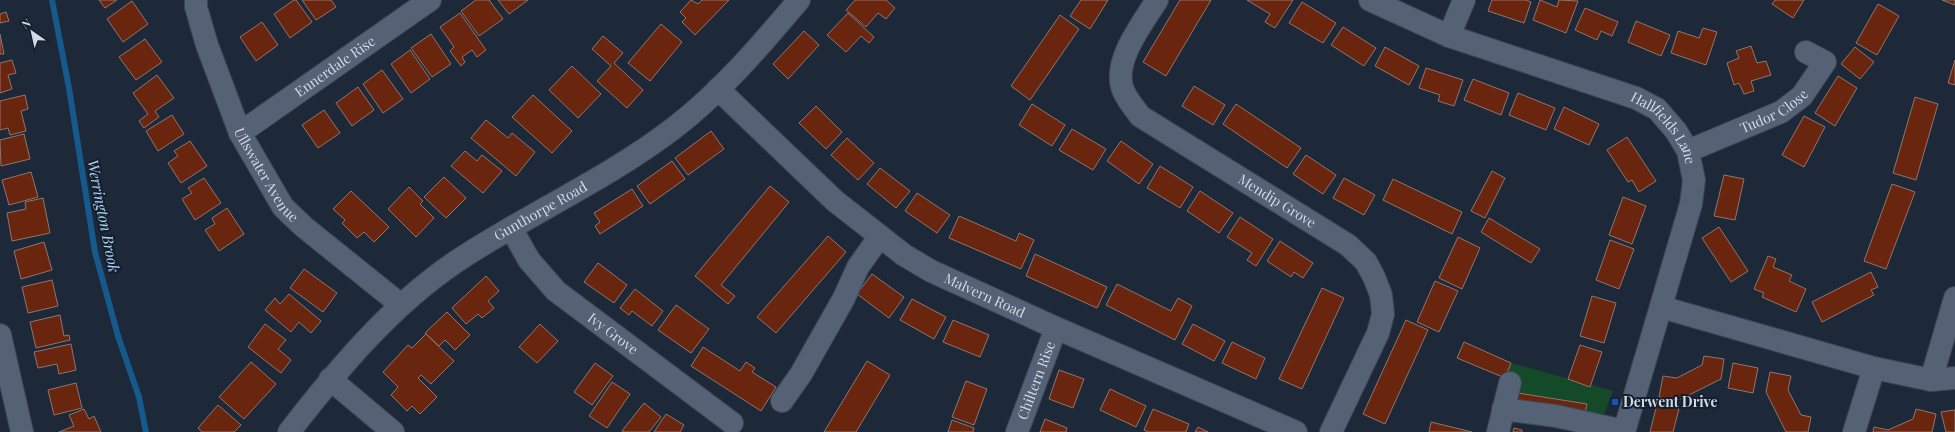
<svg xmlns="http://www.w3.org/2000/svg" width="1955" height="432" viewBox="0 0 1955 432" font-family="'Playfair Display',serif">
  <style>
    .green { fill: #154a29 }
    .lines { fill: none; stroke-linecap: round; stroke-linejoin: round }
    .stream { stroke: #155a8b; stroke-width: 6 }
    .building { fill: #69250e; stroke: #8f766e }
    .minor-casing { stroke: #3c4553; stroke-width: 24 }
    .minor { stroke: #556175; stroke-width: 22 }
    .transit-dot { fill: #1a4fb4; stroke: #141f2e; stroke-width: 1.5 }
    .labels { text-anchor: middle; stroke-width: 4; stroke-linejoin: round; paint-order: stroke }
    .street-label { font-size: 14px; fill: #d3dae5; stroke: #141f2e }
    .poi-label { font-size: 14px; font-weight: bold; fill: #d3dae5; stroke: #141f2e; text-anchor: start }
    .water-label { font-size: 15px; font-style: italic; fill: #aed5f8; stroke: #141f2e }
  </style>
  <rect width="100%" height="100%" fill="#1d2839"/>
  <path class="green" d="M1511,363L1613,391L1603,417L1584,416L1587,404L1518,393L1505,378Z"/>
  <g class="lines">
    <path class="stream" d="M52,0L69,88L95,252L118,336L139,397L146,432"/>
  </g>
  <path class="building" d="M99,0H117L105,8Z
    M294,0H296L312,22L290,38L274,14Z
    M302,0H331L336,7L316,20Z
    M476,0H489L503,19L479,36L461,11Z
    M498,0H528L509,14Z
    M691,0L698,4L702,0H729L695,35L682,22L686,18L680,12Z
    M855,0H886L895,8L886,19L878,13L866,27L846,10Z
    M1081,0H1108L1090,29L1070,16Z
    M1180,0H1211L1166,76L1143,62Z
    M1247,0H1293L1275,28L1265,22L1270,14Z
    M1492,0H1526L1531,2L1524,23L1488,11Z
    M1540,0L1557,7L1559,0L1578,1L1566,33L1533,20Z
    M1775,0H1804L1793,18L1772,4Z
    M1942,0H1955V5Z
    M132,1L148,24L123,42L107,19Z
    M1302,2L1336,23L1323,43L1289,23Z
    M1878,4L1899,16L1877,55L1856,43Z
    M1585,8L1618,22L1612,36L1601,31L1597,40L1575,30Z
    M6,12L9,21L0,23V14Z
    M460,13L486,50L477,57L472,50L462,57L465,62L461,66L450,51L454,47L440,27Z
    M848,13L874,37L869,43L861,36L846,52L827,35Z
    M1060,15L1079,29L1030,100L1011,86Z
    M1636,21L1670,35L1661,56L1628,42Z
    M262,22L278,45L256,61L240,37Z
    M661,24L682,42L650,81L628,63Z
    M1343,27L1376,48L1364,66L1331,45Z
    M1703,28L1717,32L1706,65L1671,53L1678,31L1699,38Z
    M804,31L819,45L788,79L773,64Z
    M0,34L4,54H0Z
    M431,34L451,64L432,77L411,48Z
    M603,36L623,53L614,63L643,90L627,108L597,81L611,66L592,49Z
    M145,39L162,62L136,80L119,57Z
    M1751,46L1757,63L1766,61L1771,75L1751,81L1754,91L1744,94L1739,83L1734,85L1727,63L1739,58L1736,51Z
    M1385,47L1419,66L1409,85L1375,66Z
    M1855,47L1874,62L1860,79L1841,64Z
    M410,50L430,79L411,93L391,64Z
    M12,60L16,73L8,75L12,89L0,93V63Z
    M1955,60V85L1948,83Z
    M572,66L601,94L578,118L549,90Z
    M1426,68L1463,80L1454,106L1438,101L1440,95L1419,88Z
    M382,70L403,99L383,113L363,84Z
    M157,75L174,98L155,111L159,117L144,128L139,121L148,114L133,93Z
    M1838,76L1857,88L1835,126L1815,113Z
    M1473,79L1509,93L1501,115L1464,100Z
    M1194,86L1225,105L1213,125L1182,106Z
    M358,87L374,110L352,126L336,103Z
    M1518,93L1555,108L1546,130L1509,115Z
    M25,95L28,109L21,111L26,131L10,135L8,128L0,130V101Z
    M533,95L572,131L552,153L512,117Z
    M1915,97L1938,104L1916,180L1893,173Z
    M1032,104L1065,125L1052,146L1019,125Z
    M1236,104L1301,148L1287,168L1223,124Z
    M816,106L842,132L826,149L799,123Z
    M1564,107L1599,124L1589,145L1554,129Z
    M324,110L340,133L318,148L302,125Z
    M172,115L184,134L158,151L146,131Z
    M1804,116L1825,127L1804,167L1782,155Z
    M486,120L508,138L512,133L535,152L516,176L471,138Z
    M1072,129L1106,149L1093,170L1059,150Z
    M711,131L724,149L688,175L675,158Z
    M24,134L30,159L1,166L0,140Z
    M1627,137L1656,181L1639,192L1632,180L1628,182L1607,150Z
    M847,138L874,163L858,180L831,155Z
    M190,141L207,166L181,183L168,163L178,156L174,151Z
    M1121,141L1153,164L1139,184L1107,161Z
    M465,151L477,161L482,155L502,171L483,193L451,166Z
    M1306,155L1336,175L1323,194L1293,174Z
    M672,161L685,179L650,204L637,186Z
    M1160,166L1193,187L1180,208L1147,188Z
    M880,168L910,191L896,208L867,184Z
    M1492,171L1505,178L1485,218L1471,211Z
    M31,172L38,197L9,205L2,180Z
    M1724,175L1744,179L1735,220L1714,216Z
    M444,177L466,198L446,218L424,197Z
    M204,178L221,203L195,220L182,199L192,193L188,188Z
    M1344,178L1375,195L1364,215L1333,198Z
    M1393,179L1462,212L1452,234L1383,200Z
    M1892,184L1915,192L1886,269L1864,261Z
    M770,186L789,202L721,285L735,296L728,304L695,276Z
    M409,187L423,201L420,204L434,218L416,237L388,209Z
    M632,189L643,206L600,234L595,226L600,222L594,213Z
    M351,191L389,227L374,242L364,232L357,238L342,223L345,220L333,209Z
    M1200,191L1233,213L1219,233L1187,211Z
    M917,193L950,215L937,233L905,211Z
    M1623,197L1646,206L1632,244L1609,235Z
    M43,198L50,233L12,241L7,213L26,209L25,202Z
    M227,208L244,234L219,251L205,230L215,224L212,218Z
    M959,216L1016,241L1019,233L1034,240L1021,269L949,238Z
    M1240,217L1273,239L1256,266L1247,260L1252,253L1227,237Z
    M1489,218L1540,249L1531,263L1481,232Z
    M1719,227L1748,271L1731,282L1702,238Z
    M828,236L846,252L776,333L757,317Z
    M1458,237L1480,248L1462,289L1439,278Z
    M1610,240L1634,249L1619,289L1596,280Z
    M1280,241L1313,263L1303,278L1294,272L1291,277L1267,261Z
    M44,242L52,270L21,279L14,251Z
    M1035,254L1107,287L1097,308L1026,276Z
    M1768,256L1776,259L1773,267L1792,275L1789,281L1806,289L1796,312L1762,297L1764,293L1754,289Z
    M598,263L627,285L614,303L584,282Z
    M304,269L337,293L323,312L290,288Z
    M1871,272L1878,287L1871,290L1874,295L1822,322L1812,302Z
    M872,274L904,297L889,318L857,294Z
    M486,276L499,291L488,301L494,308L482,318L478,314L466,324L452,308Z
    M52,280L58,306L28,313L22,287Z
    M1435,281L1458,291L1439,332L1417,322Z
    M1117,284L1171,311L1178,298L1192,306L1175,340L1106,305Z
    M1322,288L1344,298L1302,389L1279,379Z
    M635,289L663,311L652,326L632,311L629,315L620,308Z
    M289,294L321,321L311,333L299,322L291,332L265,310L275,298L280,304Z
    M1592,296L1616,303L1604,343L1580,336Z
    M912,299L946,317L934,339L900,320Z
    M676,305L709,329L691,353L658,330Z
    M447,312L470,335L455,350L445,340L439,346L425,333Z
    M60,315L64,336L69,335L70,340L36,348L30,322Z
    M953,320L989,335L980,357L943,342Z
    M1406,320L1428,330L1385,424L1363,414Z
    M265,324L286,340L278,349L291,360L281,373L248,347Z
    M540,324L558,341L537,363L519,347Z
    M1193,324L1225,341L1214,361L1182,344Z
    M426,334L454,361L431,384L421,375L418,378L437,397L420,414L412,406L407,411L391,395L398,387L383,372L408,345L412,348Z
    M1232,342L1265,358L1256,379L1222,363Z
    M1464,342L1511,363L1505,378L1457,358Z
    M71,344L76,370L59,374L57,364L38,368L34,352Z
    M1580,345L1602,352L1590,387L1568,379Z
    M703,347L740,371L746,362L755,368L752,372L776,387L761,411L691,366Z
    M1704,356L1724,359L1721,379L1679,400L1659,397L1663,376L1677,378L1702,365Z
    M867,361L890,375L856,432H824Z
    M251,362L276,384L244,419L219,397Z
    M595,363L613,376L592,405L574,392Z
    M1733,363L1758,368L1753,393L1728,388Z
    M1059,370L1084,379L1073,408L1049,399Z
    M1770,372L1791,376L1788,390L1801,415L1811,417L1808,432H1786L1766,392Z
    M966,381L987,389L974,425L952,417Z
    M612,382L630,394L607,428L589,416Z
    M76,383L82,408L54,415L48,390Z
    M1110,389L1146,406L1136,427L1100,410Z
    M1518,393L1587,404L1584,416L1516,405Z
    M644,403L661,417L649,432H623L622,431Z
    M1657,404L1679,409L1673,432H1650Z
    M218,405L241,425L234,432H202L198,428Z
    M84,409L89,419L94,416L101,432H59L74,426L69,415Z
    M1153,409L1189,424L1186,432H1148L1144,430Z
    M1916,409L1936,414L1932,432H1873L1874,427L1888,430L1913,419Z
    M1955,410V432H1946L1941,412Z
    M666,414L684,425L680,432H654Z
    M1045,419L1067,428L1066,432H1040Z
    M952,420L974,428L973,432H948Z
    M1431,422L1472,432H1429Z
    M1198,427L1208,432H1195Z
    M1514,428L1522,430V432H1513Z"/>
  <g class="lines">
    <g class="minor-casing">
      <g id="minor">
        <path id="s1" d="M196,0V7L207,45L240,133L283,207L304,227L401,305"/>
        <path id="s2" d="M1157,0C1143,23 1114,59 1122,87C1125,98 1134,107 1140,116L1348,245L1366,262L1374,277L1381,295L1383,314L1378,333L1331,432"/>
        <path id="s3" d="M1370,0L1449,36L1636,98L1657,109L1676,131L1688,151L1694,180L1691,204L1624,432"/>
        <path d="M1449,36L1464,0"/>
        <path id="s4" d="M718,89L835,201L904,255L931,271L1056,328L1296,432"/>
        <path id="s5" d="M240,133L430,0"/>
        <path id="s6" d="M1688,151L1781,112L1802,96L1825,62L1806,52"/>
        <path id="s7" d="M511,228L529,260L556,291L732,423"/>
        <path d="M1661,307L1874,368L1931,380L1955,378"/>
        <path d="M0,335L22,432"/>
        <path d="M330,379L393,432"/>
        <path d="M1931,380L1955,298"/>
        <path d="M782,401L801,374L844,298L858,267L880,236"/>
        <path d="M1503,409L1556,416L1624,431"/>
        <path id="s8" d="M289,432C338,369 390,306 457,261C528,214 606,180 674,128C721,92 761,45 799,0"/>
        <path id="s9" d="M1017,432L1056,328"/>
        <path d="M1498,432L1510,383"/>
        <path d="M1854,432L1874,368"/>
      </g>
    </g>
    <use href="#minor" class="minor"/>
  </g>
  <rect class="transit-dot" x="1611" y="398" width="8" height="8" rx="2"/>
  <g class="labels">
    <g class="street-label">
      <text dy="5" stroke="none"><textPath href="#s5" startOffset="116">Ennerdale Rise</textPath></text>
      <text dy="5" stroke="none"><textPath href="#s6" startOffset="95">Tudor Close</textPath></text>
      <text dy="5" stroke="none"><textPath href="#s3" startOffset="326">Hallfields Lane</textPath></text>
      <text dy="5" stroke="none"><textPath href="#s1" startOffset="190">Ullswater Avenue</textPath></text>
      <text dy="5" stroke="none"><textPath href="#s2" startOffset="292">Mendip Grove</textPath></text>
      <text dy="5" stroke="none"><textPath href="#s8" startOffset="338">Gunthorpe Road</textPath></text>
      <text dy="5" stroke="none"><textPath href="#s4" startOffset="340">Malvern Road</textPath></text>
      <text dy="5" stroke="none"><textPath href="#s7" startOffset="149">Ivy Grove</textPath></text>
      <text dy="5" stroke="none"><textPath href="#s9" startOffset="55">Chiltern Rise</textPath></text>
    </g>
    <g class="poi-label">
      <text x="1623" y="407">Derwent Drive</text>
    </g>
    <g class="water-label">
      <text transform="translate(103 216) rotate(79)" y="5">Werrington Brook</text>
    </g>
  </g>
  <g transform="translate(32 32) rotate(326)" stroke="#141f2e" stroke-width="3" paint-order="stroke">
  <path d="M0-3L7 15L0 10L-7 15Z" fill="#d3dae5"/>
  <text y="-6" font-size="11" font-weight="bold" text-anchor="middle" fill="#d3dae5">N</text>
  </g>
</svg>
